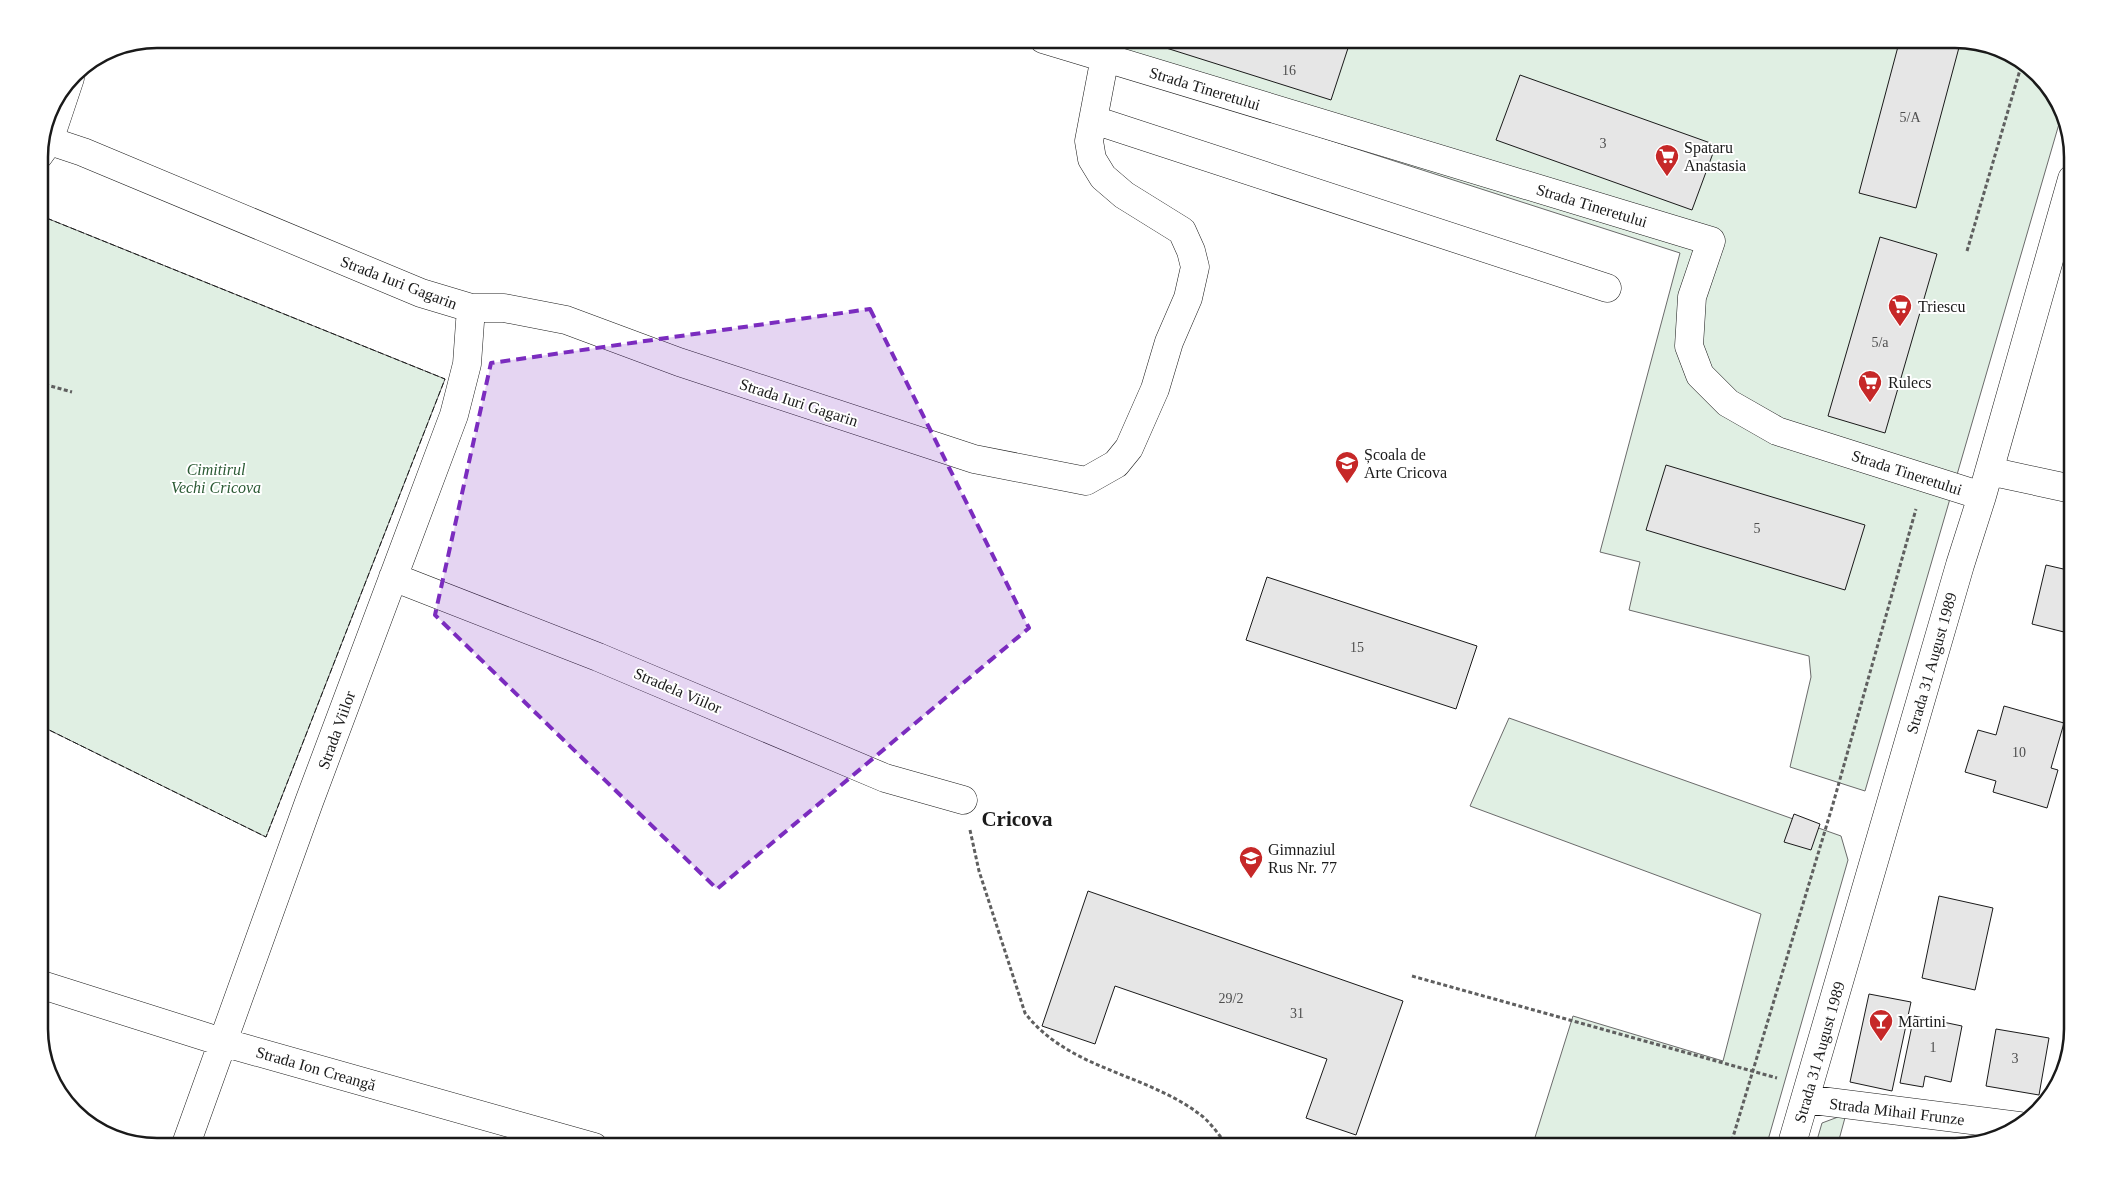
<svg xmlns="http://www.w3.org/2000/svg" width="2111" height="1186" viewBox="0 0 2111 1186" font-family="Georgia,serif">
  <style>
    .green { fill: #e0efe3; stroke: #6a6a6a }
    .building { fill: #e6e6e6; stroke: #1a1a1a }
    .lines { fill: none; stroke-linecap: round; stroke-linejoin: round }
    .minor-casing { stroke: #1a1a1a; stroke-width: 29 }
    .path { stroke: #5f5f5f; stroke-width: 3; stroke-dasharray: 4 2.5; stroke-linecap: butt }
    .minor { stroke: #fff; stroke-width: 28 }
    .fence { stroke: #1a1a1a; stroke-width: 1; stroke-dasharray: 6 2.5; stroke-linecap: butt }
    .marked { fill: #7b2cbf; fill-opacity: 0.2; stroke: #7b2cbf; stroke-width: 4; stroke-dasharray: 10 6; stroke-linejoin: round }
    .labels { text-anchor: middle; stroke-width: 4; stroke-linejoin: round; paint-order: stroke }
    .number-label { font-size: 14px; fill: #4d4d4d }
    .street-label { font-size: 16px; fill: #1a1a1a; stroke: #fff }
    .poi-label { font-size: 16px; fill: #1a1a1a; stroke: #fff; text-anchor: start }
    .park-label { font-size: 16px; font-style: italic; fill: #2b5a34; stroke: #fff }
    .district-label { font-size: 21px; font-weight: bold; fill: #1a1a1a; stroke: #fff }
    .rim { fill: none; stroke: #1a1a1a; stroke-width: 2.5 }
  </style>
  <rect width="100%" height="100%" fill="#fff"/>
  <path class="green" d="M1102,39H1954L2013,54L2053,91L2061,117L1865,791L1790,767L1811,677L1809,656L1629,610L1640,562L1600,552L1680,253L1146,81L1109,41Z
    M39,215L445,379L266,837L39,725Z
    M1509,718L1841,836L1848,860L1766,1147H1532L1573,1016L1723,1061L1761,914L1470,806Z
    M1846,1114L1837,1147H1815L1822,1123Z"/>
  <path class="building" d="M1144,39H1351L1331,100L1144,41Z
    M1900,39L1961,40L1916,208L1859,193Z
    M1520,75L1716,145L1692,210L1496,140Z
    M1880,237L1937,254L1885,433L1828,416Z
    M1666,465L1865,525L1845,590L1646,530Z
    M2046,565L2072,571V634L2032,624Z
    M1267,577L1477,646L1456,709L1246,640Z
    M2004,706L2064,723L2051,768L2058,770L2047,808L1993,792L1996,781L1965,772L1978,730L1996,735Z
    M1794,814L1820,824L1811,850L1784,842Z
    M1088,891L1403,1001L1356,1135L1306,1118L1327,1059L1115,986L1095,1044L1042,1026Z
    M1939,896L1993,908L1975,990L1922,978Z
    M1869,994L1911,1002L1892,1091L1850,1082Z
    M1914,1016L1962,1026L1951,1082L1925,1076L1923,1087L1900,1083Z
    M1996,1029L2049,1038L2039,1095L1986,1086Z"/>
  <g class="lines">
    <g class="minor-casing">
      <path id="minor" d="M1043,39L1711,241L1692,297L1689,346L1700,375L1728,403L1777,431L1982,496
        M1094,120L1607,288
        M41,138L83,152L421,293L471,308H504L566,320L679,362L974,459L1086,481L1116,464L1129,448L1155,389L1169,342L1188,298L1195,267L1191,251L1182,231L1124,195L1103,177L1092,159L1089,141L1105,57
        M39,155L49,141L70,78
        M1989,471L2072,489
        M393,577L598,657L885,778L963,800
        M39,984L222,1042L594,1147
        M1805,1099L2019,1126
        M185,1147L309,802L454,415L467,364L471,308
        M1791,1147L1960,565L1982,496L2072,179"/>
    </g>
    <path class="path" d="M1967,251L2022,63
      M39,388L47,385L72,392
      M970,830L979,871L1025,1013C1068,1069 1144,1073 1198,1113C1209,1120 1220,1136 1228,1147
      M1412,976L1777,1078
      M1730,1147L1833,804L1916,509"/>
    <use href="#minor" class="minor"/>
    <path class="fence" d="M39,215L445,379L266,837L39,725"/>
  </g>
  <path class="marked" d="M870,309L1029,628L717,889L435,615L491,363Z"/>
  <defs>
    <g id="supermarket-pin" transform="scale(1.25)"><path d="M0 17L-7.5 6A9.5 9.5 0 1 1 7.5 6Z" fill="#c62828" stroke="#fff"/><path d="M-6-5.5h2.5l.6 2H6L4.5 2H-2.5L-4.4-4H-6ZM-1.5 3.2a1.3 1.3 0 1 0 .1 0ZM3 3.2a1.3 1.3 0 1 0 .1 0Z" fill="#fff"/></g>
    <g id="school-pin" transform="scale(1.25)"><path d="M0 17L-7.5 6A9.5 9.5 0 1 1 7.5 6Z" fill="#c62828" stroke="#fff"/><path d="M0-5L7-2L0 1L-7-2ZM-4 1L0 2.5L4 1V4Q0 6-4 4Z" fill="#fff"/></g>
    <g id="bar-pin" transform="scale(1.25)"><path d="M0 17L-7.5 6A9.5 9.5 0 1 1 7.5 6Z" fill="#c62828" stroke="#fff"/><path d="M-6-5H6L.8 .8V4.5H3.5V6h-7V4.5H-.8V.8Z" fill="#fff"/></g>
  </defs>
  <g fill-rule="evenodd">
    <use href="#supermarket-pin" x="1667" y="156"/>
    <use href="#supermarket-pin" x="1900" y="306"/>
    <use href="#supermarket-pin" x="1870" y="382"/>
    <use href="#school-pin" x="1347" y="463"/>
    <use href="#school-pin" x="1251" y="858"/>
    <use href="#bar-pin" x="1881" y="1021"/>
  </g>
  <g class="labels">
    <g class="number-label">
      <text x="1289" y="75">16</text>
      <text x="1910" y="122">5/A</text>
      <text x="1603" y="148">3</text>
      <text x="1880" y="347">5/a</text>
      <text x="1757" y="533">5</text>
      <text x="1357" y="652">15</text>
      <text x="2019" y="757">10</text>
      <text x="1231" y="1003">29/2</text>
      <text x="1297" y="1018">31</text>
      <text x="1933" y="1052">1</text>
      <text x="2015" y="1063">3</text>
    </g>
    <g class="street-label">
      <text transform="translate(1205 88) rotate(17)" y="6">Strada Tineretului</text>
      <text transform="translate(1592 205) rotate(17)" y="6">Strada Tineretului</text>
      <text transform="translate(399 282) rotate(21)" y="6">Strada Iuri Gagarin</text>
      <text transform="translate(799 402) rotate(18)" y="6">Strada Iuri Gagarin</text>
      <text transform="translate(1907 472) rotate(18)" y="6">Strada Tineretului</text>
      <text transform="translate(1931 663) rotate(-74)" y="6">Strada 31 August 1989</text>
      <text transform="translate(678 690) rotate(23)" y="6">Stradela Viilor</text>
      <text transform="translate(336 730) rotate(-70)" y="6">Strada Viilor</text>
      <text transform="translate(1819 1052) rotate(-74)" y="6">Strada 31 August 1989</text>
      <text transform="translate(316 1068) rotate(16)" y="6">Strada Ion Creangă</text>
      <text transform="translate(1897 1111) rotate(7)" y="6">Strada Mihail Frunze</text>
    </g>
    <g class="poi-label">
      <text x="1684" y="153">Spataru<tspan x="1684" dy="18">Anastasia</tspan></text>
      <text x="1918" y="312">Triescu</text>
      <text x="1888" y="388">Rulecs</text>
      <text x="1364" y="460">Școala de<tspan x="1364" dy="18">Arte Cricova</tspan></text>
      <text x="1268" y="855">Gimnaziul<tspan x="1268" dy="18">Rus Nr. 77</tspan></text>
      <text x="1898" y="1027">Martini</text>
    </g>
    <g class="park-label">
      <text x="216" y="475">Cimitirul<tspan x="216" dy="18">Vechi Cricova</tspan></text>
    </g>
    <g class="district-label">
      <text x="1017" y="826">Cricova</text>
    </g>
  </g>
  <path d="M0 0H2111V1186H0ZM157 48H1955A109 109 0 0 1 2064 157V1029A109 109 0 0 1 1955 1138H157A109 109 0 0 1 48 1029V157A109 109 0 0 1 157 48Z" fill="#fff" fill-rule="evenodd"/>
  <path class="rim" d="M157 48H1955A109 109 0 0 1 2064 157V1029A109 109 0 0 1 1955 1138H157A109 109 0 0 1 48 1029V157A109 109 0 0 1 157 48Z"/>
</svg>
